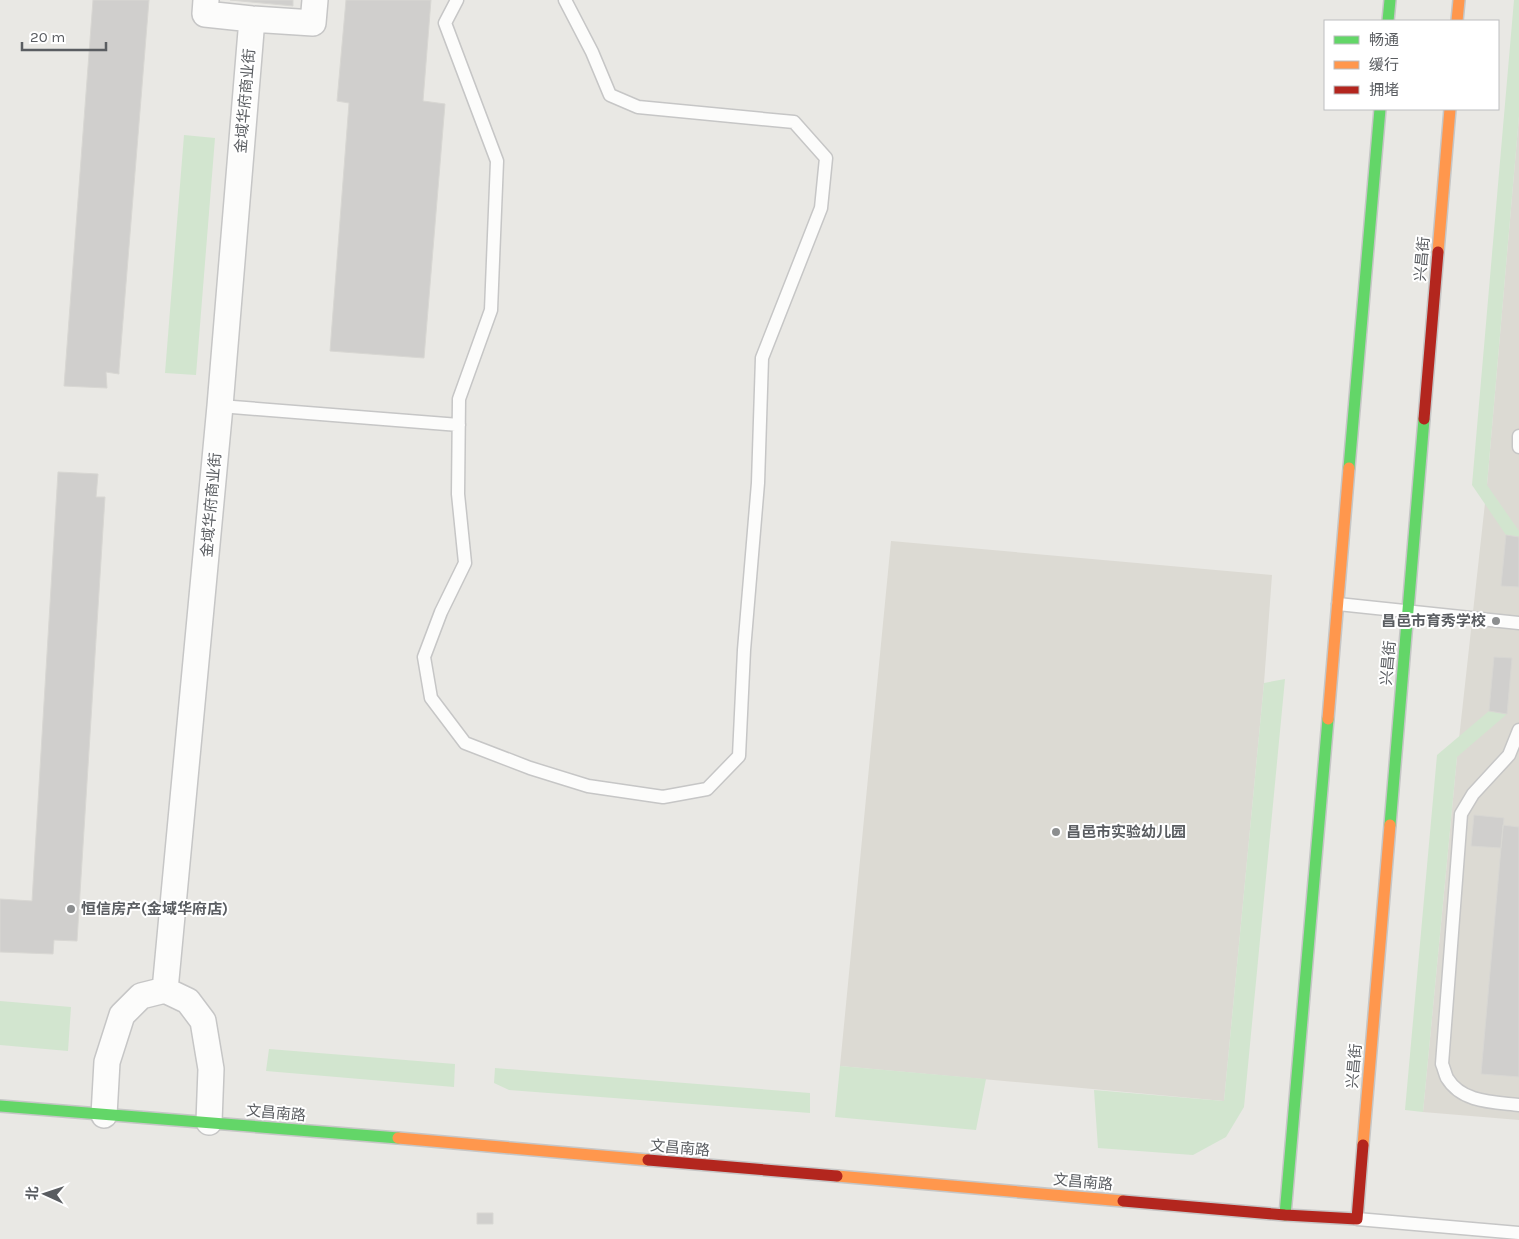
<svg xmlns="http://www.w3.org/2000/svg" width="1519" height="1239" viewBox="0 0 1519 1239" font-family="Karla,'Noto Sans SC',sans-serif">
  <style>
    .education { fill: #dcdad3 }
    .green { fill: #d2e5cf }
    .building { fill: #d0cfcd; stroke: #d8d7d3 }
    .lines { fill: none; stroke-linecap: round; stroke-linejoin: round }
    .lane-casing { stroke: #c6c6c6; stroke-width: 15 }
    .street-casing { stroke: #c6c6c6; stroke-width: 28 }
    .fast-casing { stroke: #c6c6c6; stroke-width: 14 }
    .slow-casing { stroke: #c6c6c6; stroke-width: 14 }
    .jam-casing { stroke: #c6c6c6; stroke-width: 14 }
    .lane { stroke: #fcfcfb; stroke-width: 12 }
    .street { stroke: #fcfcfb; stroke-width: 25 }
    .fast { stroke: #63d668; stroke-width: 11 }
    .slow { stroke: #ff974d; stroke-width: 11 }
    .jam { stroke: #b3261e; stroke-width: 11 }
    .poi-dot { fill: #8c8e8f; stroke: #fff; stroke-width: 2 }
    .labels { text-anchor: middle; stroke-width: 4; stroke-linejoin: round; paint-order: stroke }
    .street-label { font-size: 15px; fill: #5a5d61; stroke: #fff }
    .poi-label { font-size: 15px; font-weight: bold; fill: #5a5d61; stroke: #fff; text-anchor: start }
  </style>
  <rect width="100%" height="100%" fill="#e9e8e4"/>
  <path class="education" d="M1519,116V1120L1423,1112L1457,757L1487,485Z
    M891,541L1272,575L1264,683L1224,1101L840,1066Z"/>
  <path class="green" d="M1514,0H1519V116L1487,485L1519,531V537L1506,535L1472,485Z
    M184,135L215,138L196,375L165,373Z
    M1285,679L1244,1107L1226,1137L1193,1155L1098,1148L1094,1090L1224,1101L1264,683Z
    M1489,711L1507,714L1457,757L1423,1112L1405,1110L1437,755Z
    M0,1001L71,1007L68,1051L0,1045Z
    M269,1049L455,1064L454,1087L266,1071Z
    M840,1066L986,1079L976,1130L835,1117Z
    M495,1068L810,1093V1113L509,1090L494,1083Z"/>
  <path class="building" d="M93,0H149L119,370V374L106,372L107,388L64,386Z
    M230,0H293V6Z
    M346,0H431L423,101L445,104L424,358L330,351L349,103L337,101Z
    M58,472L98,474L96,497H105L77,941L54,940L53,954L0,952V899L32,901Z
    M1506,535L1519,537V587L1501,586Z
    M1494,657L1512,658L1507,714L1489,711Z
    M1474,815L1504,818L1501,848L1471,846Z
    M1503,825L1519,827V1077L1481,1074Z
    M477,1213H493V1224H477Z"/>
  <g class="lines">
    <g class="lane-casing">
      <path id="lane" d="M457,0L445,23L497,161L491,310L459,399L458,494L465,563L441,612L424,657L431,698L465,743L530,768L588,786L663,797L707,789L739,756L744,650L758,483L762,358L821,208L826,158L794,122L638,107L610,95L592,52L565,0
        M220,406L459,425
        M1519,436V447
        M1338,604L1519,623
        M1519,730L1509,755L1473,794L1461,814L1442,1064C1444,1068 1445,1074 1447,1078C1462,1103 1494,1102 1519,1105
        M1357,1219L1519,1233"/>
    </g>
    <g class="street-casing">
      <path id="street" d="M206,0L205,14L252,19L313,23L315,0
        M165,990L220,406L252,19
        M104,1115L107,1062L122,1015L141,996L165,990L188,1001L203,1021L211,1069L209,1122"/>
    </g>
    <g class="fast-casing">
      <path id="fast" d="M1388,21L1390,0
        M1349,468L1380,109
        M1390,825L1424,419
        M0,1106L398,1138
        M1285,1215L1328,719"/>
    </g>
    <g class="slow-casing">
      <path id="slow" d="M1457,21L1459,0
        M1438,252L1450,109
        M1328,719L1349,468
        M398,1138L648,1160
        M1363,1145L1390,825
        M837,1176L1123,1201"/>
    </g>
    <g class="jam-casing">
      <path id="jam" d="M1424,419L1438,252
        M648,1160L837,1176
        M1123,1201L1285,1215L1357,1219L1363,1145"/>
    </g>
    <use href="#lane" class="lane"/>
    <use href="#street" class="street"/>
    <use href="#fast" class="fast"/>
    <use href="#slow" class="slow"/>
    <use href="#jam" class="jam"/>
  </g>
  <g class="poi-dot">
    <circle cx="1496" cy="621" r="5"/>
    <circle cx="1056" cy="832" r="5"/>
    <circle cx="71" cy="909" r="5"/>
  </g>
  <g class="labels">
    <g class="street-label">
      <text transform="translate(245 101) rotate(-85)" y="5">金域华府商业街</text>
      <text transform="translate(1422 259) rotate(-85)" y="5">兴昌街</text>
      <text transform="translate(211 505) rotate(-85)" y="5">金域华府商业街</text>
      <text transform="translate(1388 663) rotate(-85)" y="5">兴昌街</text>
      <text transform="translate(1354 1066) rotate(-85)" y="5">兴昌街</text>
      <text transform="translate(276 1113) rotate(5)" y="5">文昌南路</text>
      <text transform="translate(680 1148) rotate(5)" y="5">文昌南路</text>
      <text transform="translate(1083 1182) rotate(5)" y="5">文昌南路</text>
    </g>
    <g class="poi-label">
      <text x="1486" y="626" text-anchor="end">昌邑市育秀学校</text>
      <text x="1066" y="837">昌邑市实验幼儿园</text>
      <text x="81" y="914">恒信房产(金域华府店)</text>
    </g>
  </g>
  <rect x="1324" y="20" width="175" height="90" fill="#ffffff" stroke="#bdbec0"/>
  <rect x="1334" y="36" width="25" height="8" fill="#63d668" stroke="#bdbec0"/>
  <text x="1369" y="45" font-size="15" fill="#5a5d61">畅通</text>
  <rect x="1334" y="61" width="25" height="8" fill="#ff974d" stroke="#bdbec0"/>
  <text x="1369" y="70" font-size="15" fill="#5a5d61">缓行</text>
  <rect x="1334" y="86" width="25" height="8" fill="#b3261e" stroke="#bdbec0"/>
  <text x="1369" y="95" font-size="15" fill="#5a5d61">拥堵</text>
  <g transform="translate(45 1194) rotate(273)" stroke="#ffffff" stroke-width="4" paint-order="stroke">
  <path d="M0-4L9 19L0 12L-9 19Z" fill="#5a5d61"/>
  <text y="-8" font-size="14" font-weight="bold" text-anchor="middle" fill="#5a5d61">北</text>
  </g>
  <path d="M22 42v8h84v-8" fill="none" stroke="#5a5d61" stroke-width="2.5"/>
  <text x="30" y="42" font-size="15" fill="#5a5d61" stroke="#ffffff" stroke-width="4" paint-order="stroke">20 m</text>
</svg>
